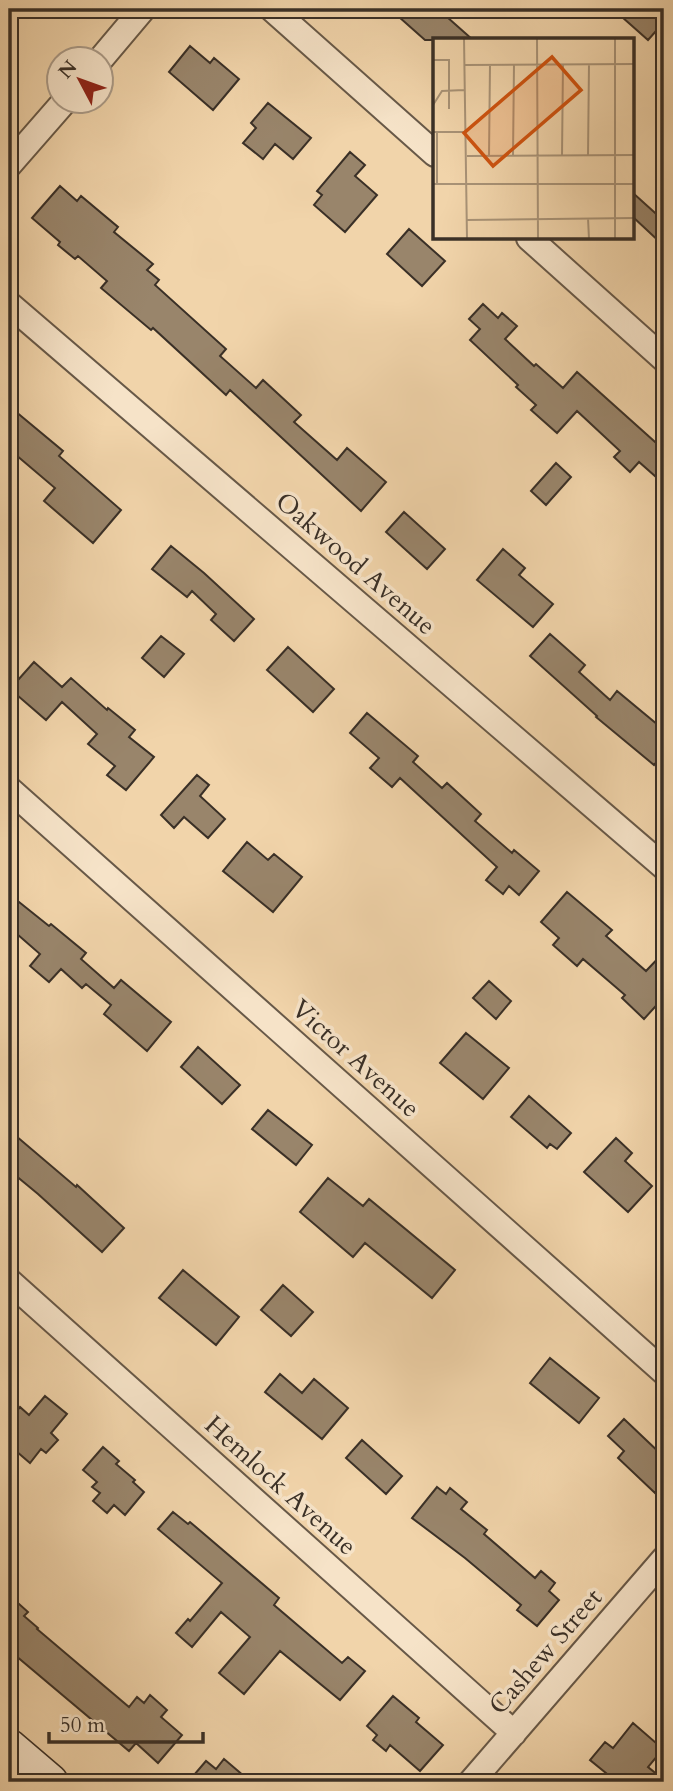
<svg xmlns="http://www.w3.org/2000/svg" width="673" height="1791" viewBox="0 0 673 1791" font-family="Cardo,serif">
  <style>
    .building { fill: #99856b; stroke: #3a3027; stroke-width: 2 }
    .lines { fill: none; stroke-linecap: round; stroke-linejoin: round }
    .street-casing { stroke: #685948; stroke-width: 28 }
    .secondary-casing { stroke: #3a3027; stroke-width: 38 }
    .street { stroke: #f6e3c8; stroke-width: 24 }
    .secondary { stroke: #f6e3c8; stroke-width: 35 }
    .labels { text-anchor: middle; stroke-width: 7; stroke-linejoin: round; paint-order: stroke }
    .street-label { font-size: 26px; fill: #3a3027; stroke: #f6e3c8 }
    .inset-road { fill: none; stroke: #a89276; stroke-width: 2 }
    .view { fill: #ce5310; fill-opacity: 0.15; stroke: #ce5310; stroke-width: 3.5 }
    .inset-edge { fill: none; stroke: #3a3027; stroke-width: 3.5 }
  </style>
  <rect width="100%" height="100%" fill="#f1d4aa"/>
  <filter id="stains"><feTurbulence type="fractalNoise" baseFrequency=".00286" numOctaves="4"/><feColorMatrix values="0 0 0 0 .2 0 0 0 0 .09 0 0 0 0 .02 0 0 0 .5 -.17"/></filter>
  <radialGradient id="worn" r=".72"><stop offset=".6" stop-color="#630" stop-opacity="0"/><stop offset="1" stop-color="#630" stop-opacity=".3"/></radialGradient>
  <path class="building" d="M390,9H438L473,40H425Z
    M613,9H654L664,18V22L648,40Z
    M190,46L210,63L214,58L239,79L213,110L169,72Z
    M268,103L311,138L293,159L275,144L263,159L243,143L256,128L251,123Z
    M350,152L365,165L355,176L377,195L345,232L314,205L322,195L317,191Z
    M60,186L77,201L81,196L118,227L114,232L153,264L147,270L159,280L155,285L226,349L220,356L256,388L263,380L301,415L294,422L337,460L347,448L386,482L361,511L230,390L226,395L153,328L151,330L101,288L107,281L78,256L75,259L58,245L60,242L32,218Z
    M633,193L664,221V246L633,217Z
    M409,229L445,261L422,286L387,254Z
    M483,304L498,318L502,313L517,326L505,339L534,366L536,364L563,388L577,372L664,450V484L639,462L630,472L614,457L620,451L577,411L557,433L531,410L536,405L516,387L518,385L470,340L480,329L469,319Z
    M9,406L63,451L59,456L121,510L93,543L44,501L55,488L9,449Z
    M556,463L571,477L546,505L531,491Z
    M404,512L445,549L427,569L386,532Z
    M171,546L204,573L254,619L234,641L211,620L216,614L192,591L187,597L152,569Z
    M503,549L525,568L519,575L553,604L533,627L477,580Z
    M550,634L585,665L579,672L610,700L617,691L664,730V753L654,765L596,717L597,716L530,656Z
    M161,636L184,654L164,677L142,658Z
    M288,647L334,689L313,712L267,670Z
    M34,662L62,687L71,678L107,710L108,708L135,730L129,737L154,757L126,790L107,775L115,766L88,744L97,734L62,702L46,720L10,689Z
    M367,713L418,756L413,762L442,788L447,783L481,814L475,821L512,853L514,850L539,871L519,895L509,886L503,894L486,880L497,867L400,778L392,787L370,768L379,758L350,733Z
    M197,775L209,785L200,796L225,819L208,838L184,817L174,828L161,815Z
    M247,842L268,860L274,854L302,877L273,912L223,871Z
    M567,892L612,930L606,936L646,971L664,952V997L644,1019L622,998L625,995L583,959L577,966L553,945L559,938L541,922Z
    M9,894L49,926L51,924L86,953L81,959L114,988L121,980L171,1022L147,1051L104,1014L111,1005L86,984L82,988L61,969L49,982L30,966L40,954L9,927Z
    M489,981L511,1001L496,1019L473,998Z
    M466,1033L509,1068L483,1099L440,1063Z
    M198,1047L240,1085L222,1104L181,1067Z
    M529,1096L571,1133L557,1149L550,1144L547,1148L511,1117Z
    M268,1110L312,1145L296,1165L252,1129Z
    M9,1130L76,1187L77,1185L124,1228L102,1252L38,1194L9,1170Z
    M616,1138L632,1153L625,1161L652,1186L628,1212L584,1172Z
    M328,1178L363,1206L369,1199L455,1270L432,1298L365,1243L353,1257L300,1212Z
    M183,1270L239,1317L216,1345L159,1298Z
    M283,1285L313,1312L291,1336L261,1310Z
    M550,1358L599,1398L579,1423L530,1383Z
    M280,1374L302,1393L314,1379L348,1408L322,1439L265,1392Z
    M45,1396L67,1414L51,1433L58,1440L46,1453L41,1449L30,1463L9,1445V1420L20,1407L29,1415Z
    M624,1419L664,1457V1482L655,1493L618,1458L624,1451L608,1436Z
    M362,1440L402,1476L386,1494L346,1458Z
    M103,1447L119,1461L116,1464L135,1480L133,1482L144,1492L125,1515L114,1505L107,1513L93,1501L100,1493L92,1487L97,1482L83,1470Z
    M437,1487L446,1494L450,1488L467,1502L461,1509L487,1530L484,1534L535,1578L541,1571L555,1583L549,1591L559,1600L537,1626L517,1610L521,1605L465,1558L412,1518Z
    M173,1512L188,1524L190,1522L279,1598L274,1605L342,1663L348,1657L365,1671L340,1700L280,1651L244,1694L219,1673L250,1637L221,1612L192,1647L176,1633L188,1619L190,1621L222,1583L158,1529Z
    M9,1595L28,1612L24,1616L38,1628L37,1629L129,1707L137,1697L144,1703L150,1695L167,1710L161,1717L182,1735L158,1763L136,1743L129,1751L9,1650Z
    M393,1696L419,1718L416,1722L443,1745L420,1771L390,1745L386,1751L373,1740L377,1735L367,1726Z
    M633,1723L663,1749L648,1767L664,1780V1782H617L590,1760L605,1742L613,1748Z
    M224,1759L251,1782H188L206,1761L216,1769Z"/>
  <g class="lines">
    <g class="street-casing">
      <path id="street" d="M272,9L435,154
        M100,60L143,9
        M9,165L64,102
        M529,238L664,359
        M9,304L664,867
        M9,789L664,1372
        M9,1281L514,1733
        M471,1782L664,1559"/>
    </g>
    <g class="secondary-casing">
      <path id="secondary" d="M9,1747L50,1782"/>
    </g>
    <use href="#street" class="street"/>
    <use href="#secondary" class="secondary"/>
  </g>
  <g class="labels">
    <g class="street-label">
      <text transform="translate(356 563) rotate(41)" y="9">Oakwood Avenue</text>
      <text transform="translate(356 1058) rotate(42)" y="9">Victor Avenue</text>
      <text transform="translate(281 1485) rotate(42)" y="9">Hemlock Avenue</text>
      <text transform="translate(545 1651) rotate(-49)" y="9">Cashew Street</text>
    </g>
  </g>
  <g transform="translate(433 38)">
    <rect width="201" height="201" fill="#f1d4aa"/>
    <path class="inset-road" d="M31,0L34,201M104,0L105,201M182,0V201M0,7V35M0,22H16V71M32,27L202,26M0,67L9,53L31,52M0,94H34M4,94V146M34,118L202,117M56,118L57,26M80,118L81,26M129,118L130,26M155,118L156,26M0,146H202M155,180L156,201M34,182L202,180"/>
    <path class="view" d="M119,19L148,52L60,128L31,95Z"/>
    <rect width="201" height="201" class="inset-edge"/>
  </g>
  <rect width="673" height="1791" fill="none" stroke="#f1d4aa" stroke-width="35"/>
  <rect x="10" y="10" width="652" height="1770" fill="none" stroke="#3a3027" stroke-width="3.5"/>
  <rect x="18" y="18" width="638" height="1756" fill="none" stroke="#3a3027" stroke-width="2"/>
  <g transform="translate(80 80) rotate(311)"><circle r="33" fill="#f6e3c8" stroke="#ab9b88" stroke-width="2"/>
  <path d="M0-5L12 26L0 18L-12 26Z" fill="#8f2418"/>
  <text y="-10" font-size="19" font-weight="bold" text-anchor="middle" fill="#3a3027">N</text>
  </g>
  <path d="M49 1732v10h154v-10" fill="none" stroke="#3a3027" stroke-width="3.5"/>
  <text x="60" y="1732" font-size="21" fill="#3a3027" stroke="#f6e3c8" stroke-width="5" paint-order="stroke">50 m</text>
  <rect width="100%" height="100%" filter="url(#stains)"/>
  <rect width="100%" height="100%" fill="url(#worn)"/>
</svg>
